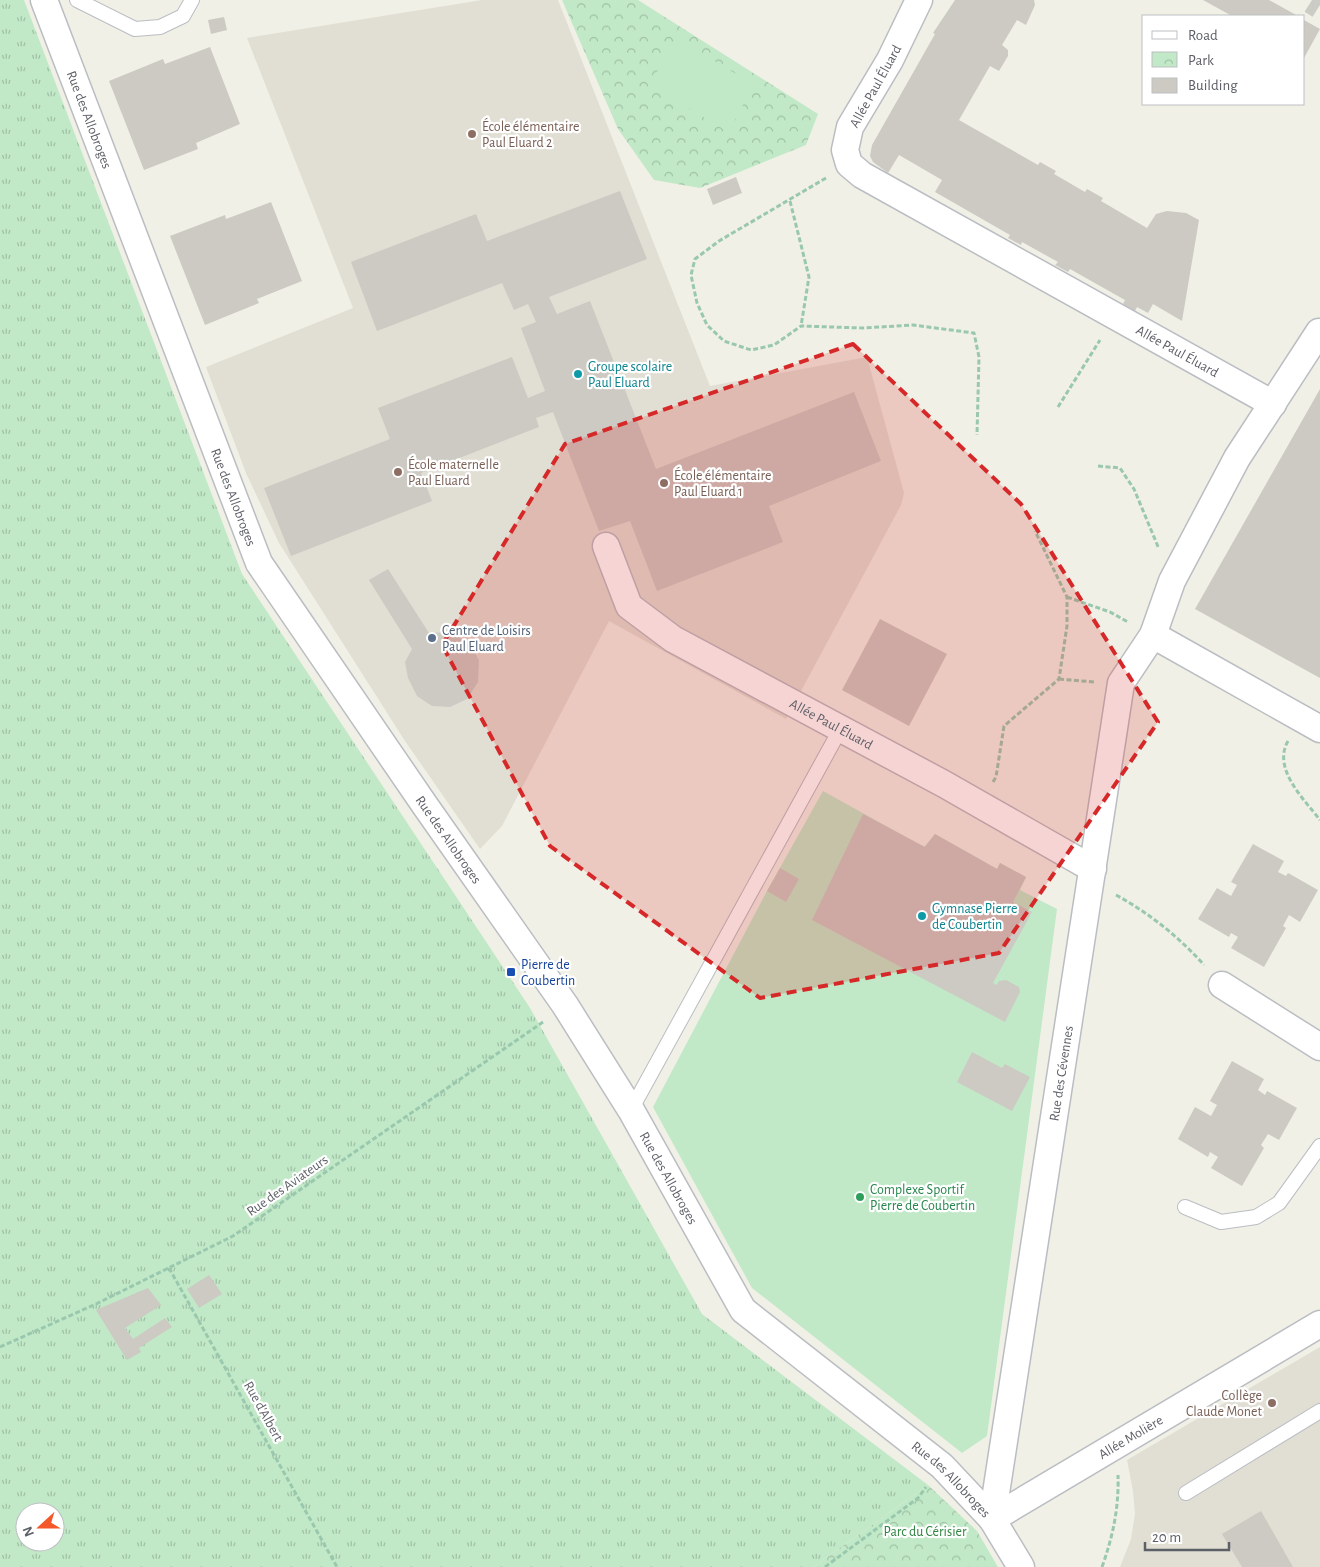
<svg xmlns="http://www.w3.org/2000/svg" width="1320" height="1567" viewBox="0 0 1320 1567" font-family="'Alegreya Sans',sans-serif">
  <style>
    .education { fill: #e1dfd4 }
    .grass { fill: url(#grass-tufts); fill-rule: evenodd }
    .park { fill: url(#park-crowns) }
    .pitch { fill: #c1e9c7 }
    .building { fill: #cccac3 }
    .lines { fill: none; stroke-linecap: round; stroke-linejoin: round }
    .secondary-tunnel { stroke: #ccccc6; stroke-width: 28; stroke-dasharray: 28 14; stroke-linecap: butt }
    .lane-casing { stroke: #babdc2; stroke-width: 16 }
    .street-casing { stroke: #babdc2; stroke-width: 29 }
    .path { stroke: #99c8ae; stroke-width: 3; stroke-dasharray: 5 2.5; stroke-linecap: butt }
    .lane { stroke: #fff; stroke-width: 14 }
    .street { stroke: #fff; stroke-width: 26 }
    .marked { fill: #d62828; fill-opacity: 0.2; stroke: #d62828; stroke-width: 4; stroke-dasharray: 10 6; stroke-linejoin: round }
    .education-dot { fill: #8d6e63; stroke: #fff; stroke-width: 2 }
    .culture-dot { fill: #0f9aa8; stroke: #fff; stroke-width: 2 }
    .service-dot { fill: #5c6f8a; stroke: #fff; stroke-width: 2 }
    .transit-dot { fill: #1a4fb4; stroke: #fff; stroke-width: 2 }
    .leisure-dot { fill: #2e9e5b; stroke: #fff; stroke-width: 2 }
    .labels { text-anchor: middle; stroke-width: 4.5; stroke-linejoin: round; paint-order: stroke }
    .street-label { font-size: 14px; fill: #5d6067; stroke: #fff }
    .education-label { font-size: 14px; fill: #785e54; stroke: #fff; text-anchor: start }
    .culture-label { font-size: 14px; fill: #0d838f; stroke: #fff; text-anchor: start }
    .service-label { font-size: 14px; fill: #4e5e75; stroke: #fff; text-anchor: start }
    .transit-label { font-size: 14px; fill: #164399; stroke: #fff; text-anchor: start }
    .leisure-label { font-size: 14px; fill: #27864d; stroke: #fff; text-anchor: start }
    .park-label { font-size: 14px; fill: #308440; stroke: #fff }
  </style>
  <defs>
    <pattern id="grass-tufts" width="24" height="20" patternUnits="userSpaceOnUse" patternTransform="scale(1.25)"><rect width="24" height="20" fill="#c1e9c7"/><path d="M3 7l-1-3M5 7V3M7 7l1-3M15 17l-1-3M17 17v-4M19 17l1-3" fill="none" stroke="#a0c0a5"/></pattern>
    <pattern id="park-crowns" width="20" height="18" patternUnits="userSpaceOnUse" patternTransform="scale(1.25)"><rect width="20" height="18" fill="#c1e9c7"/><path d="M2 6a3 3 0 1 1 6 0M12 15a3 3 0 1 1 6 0" fill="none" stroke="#a0c0a5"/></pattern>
  </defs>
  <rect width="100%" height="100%" fill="#f1f0e6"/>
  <path class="education" d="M482,0H558L710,386L867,357L904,493L901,505L786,719L609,621L502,826L480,849L405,741L279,543L246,473L206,367L353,308L247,38Z
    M1320,1347V1567H1120L1131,1539L1135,1514L1133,1491L1127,1460Z"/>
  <path class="grass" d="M0,0H24L242,574L530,1008L702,1314L928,1485L813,1567H0ZM25,1512H55V1542H25Z"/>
  <path class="park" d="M562,0H638L818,114L806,145L700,188L654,180L618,129Z
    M928,1485L977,1531L998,1567H813Z"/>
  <path class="pitch" d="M677,38L754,85L728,132L650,84Z
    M823,791L924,847L935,834L997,869L1000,863L1026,877L1020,890L1057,909L987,1436L962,1453L752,1288L653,1107L767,891Z"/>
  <path class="building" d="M955,0H1034L1035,5L1026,25L1017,20L1002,45L1008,50V56L999,71L990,66L959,120L1038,165L1040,162L1056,171L1054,174L1085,192L1087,189L1103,198L1101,201L1147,228L1156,214L1167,211L1186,213L1199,220L1182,321L1153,304L1148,313L1137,307L1135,311L1123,304L1125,300L1070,269L1068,272L1055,265L1058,262L1022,242L1021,245L1008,238L1010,235L935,192L942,180L899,155L888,173L873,162L870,156L872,145L935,34L933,33Z
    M1203,0H1269L1298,16H1232Z
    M224,17L227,30L211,34L208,20Z
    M1304,20L1320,29L1304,58Z
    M210,47L240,124L196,143L198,149L144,170L109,81L163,59L165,64Z
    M736,177L742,193L713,205L707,189Z
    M620,191L647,259L549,297L557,314L590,301L656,469L854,392L881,461L769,506L783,542L657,591L630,521L599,531L553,412L536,418L539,427L421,473L432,501L291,556L264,488L390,439L378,408L512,357L528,398L545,391L521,328L536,322L528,304L514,310L502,283L377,331L351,262L476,214L487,241Z
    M271,202L302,281L257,299L259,303L205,325L170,236L225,215L226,219Z
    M1320,389V678L1195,609Z
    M388,569L429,633L449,632L469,643L479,660L478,682L467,699L450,707L432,706L417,696L408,678L405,662L412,649L369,580Z
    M880,619L947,654L909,726L842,690Z
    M863,814L925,847L935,834L997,869L1000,863L1026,877L1013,902L1032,912L993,983L997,985L999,981L1006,980L1019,987L1020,992L1005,1022L812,920Z
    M1253,844L1284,861L1278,872L1286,876L1288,873L1318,890L1300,922L1289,915L1283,926L1286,928L1264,967L1231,948L1238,937L1231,933L1229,937L1198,919L1217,888L1231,896L1237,885L1231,882Z
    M780,868L799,879L786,902L767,891Z
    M972,1052L1002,1068L1005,1064L1030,1077L1012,1111L957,1082Z
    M1232,1061L1264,1079L1258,1090L1265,1095L1267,1091L1297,1108L1279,1140L1268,1134L1261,1145L1264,1148L1242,1186L1211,1168L1218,1157L1210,1152L1208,1157L1178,1139L1195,1107L1211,1116L1217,1105L1210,1101Z
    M209,1275L222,1294L199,1308L187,1289Z
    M148,1288L161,1305L125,1328L133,1339L165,1318L172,1327L139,1348L141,1352L127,1360L96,1310Z
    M1261,1511L1293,1567H1242L1222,1534Z"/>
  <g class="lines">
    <path class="secondary-tunnel" d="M1312,0L1320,5"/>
    <g class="lane-casing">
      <path id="lane" d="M77,0L135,29L160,27L183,16L192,0
        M631,1110L841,728
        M1185,1207L1221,1222L1256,1217L1279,1203L1320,1146
        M1186,1493L1320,1411"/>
    </g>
    <g class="street-casing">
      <g id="street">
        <path id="s1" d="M44,0L259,563L424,804L565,1005L631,1110L743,1310L942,1466L992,1519L1021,1567"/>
        <path id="s2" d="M919,0L890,60L850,127L845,150L849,164L862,175L1273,404"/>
        <path id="s3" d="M606,546L629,606L673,639L944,784L1093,869"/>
        <path d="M1153,635L1320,729"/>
        <path d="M1222,985L1320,1047"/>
        <path id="s4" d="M992,1519L1121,683L1153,635L1172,581L1237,458L1319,332"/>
        <path id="s5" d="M992,1519L1320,1324"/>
      </g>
    </g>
    <path class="path" d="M826,178L719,241L695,259L691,275L697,303L707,325L724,341L751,350L774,345L801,326L863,328L913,325L974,333L979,357L977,435
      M790,201L809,277L801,326
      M1058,407L1100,340
      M1098,466L1120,468L1134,489L1159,549
      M1067,597L1110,612L1128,622
      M1059,679L1094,682
      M1288,741C1272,769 1304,799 1320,820
      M993,782L996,777L1004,726L1059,679L1067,626V597L1035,531
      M1116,895C1149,913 1179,937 1204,965
      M169,1268L337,1567
      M0,1347L96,1304L233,1236L543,1022
      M825,1567L918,1498L926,1487
      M1102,1567C1113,1536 1119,1508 1118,1475"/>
    <use href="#lane" class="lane"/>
    <use href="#street" class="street"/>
  </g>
  <path class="marked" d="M853,344L1021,504L1158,722L999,953L760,998L550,846L442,645L565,444Z"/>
  <g class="education-dot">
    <circle cx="472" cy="134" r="5"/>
    <circle cx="398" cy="472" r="5"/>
    <circle cx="664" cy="483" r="5"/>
    <circle cx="1272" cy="1403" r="5"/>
  </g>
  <g class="culture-dot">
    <circle cx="578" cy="374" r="5"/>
    <circle cx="922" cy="916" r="5"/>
  </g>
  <circle class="service-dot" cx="432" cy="638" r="5"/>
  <rect class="transit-dot" x="506" y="967" width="10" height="10" rx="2.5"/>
  <circle class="leisure-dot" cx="860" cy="1197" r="5"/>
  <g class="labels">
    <g class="street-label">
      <text transform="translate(875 86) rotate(-61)" y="5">Allée Paul Éluard</text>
      <text dy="5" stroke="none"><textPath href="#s1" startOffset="128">Rue des Allobroges</textPath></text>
      <text dy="5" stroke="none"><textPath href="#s2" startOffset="561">Allée Paul Éluard</textPath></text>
      <text dy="5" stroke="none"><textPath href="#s1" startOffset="532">Rue des Allobroges</textPath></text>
      <text dy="5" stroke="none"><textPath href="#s3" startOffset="299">Allée Paul Éluard</textPath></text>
      <text dy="5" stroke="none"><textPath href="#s1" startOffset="938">Rue des Allobroges</textPath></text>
      <text dy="5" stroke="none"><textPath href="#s4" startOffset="451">Rue des Cévennes</textPath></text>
      <text dy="5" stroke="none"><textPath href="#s1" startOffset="1342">Rue des Allobroges</textPath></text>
      <text transform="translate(287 1185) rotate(-35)" y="5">Rue des Aviateurs</text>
      <text transform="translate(264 1411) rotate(61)" y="5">Rue d'Albert</text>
      <text dy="5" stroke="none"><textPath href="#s5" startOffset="161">Allée Molière</textPath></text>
      <text dy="5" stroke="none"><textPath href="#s1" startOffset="1762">Rue des Allobroges</textPath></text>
    </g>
    <g class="education-label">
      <text x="482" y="131">École élémentaire<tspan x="482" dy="16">Paul Eluard 2</tspan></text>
      <text x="408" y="469">École maternelle<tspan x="408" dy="16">Paul Eluard</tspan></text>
      <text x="674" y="480">École élémentaire<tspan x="674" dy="16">Paul Eluard 1</tspan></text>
      <text x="1262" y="1400" text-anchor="end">Collège<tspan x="1262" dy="16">Claude Monet</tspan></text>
    </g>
    <g class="culture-label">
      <text x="588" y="371">Groupe scolaire<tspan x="588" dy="16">Paul Eluard</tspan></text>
      <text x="932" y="913">Gymnase Pierre<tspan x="932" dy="16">de Coubertin</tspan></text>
    </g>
    <g class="service-label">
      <text x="442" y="635">Centre de Loisirs<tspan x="442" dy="16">Paul Eluard</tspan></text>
    </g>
    <g class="transit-label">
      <text x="521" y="969">Pierre de<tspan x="521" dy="16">Coubertin</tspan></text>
    </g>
    <g class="leisure-label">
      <text x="870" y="1194">Complexe Sportif<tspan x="870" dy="16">Pierre de Coubertin</tspan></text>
    </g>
    <g class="park-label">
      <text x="925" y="1536">Parc du Cérisier</text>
    </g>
  </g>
  <rect x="1142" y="15" width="162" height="90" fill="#ffffff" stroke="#bebfc2"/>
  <rect x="1152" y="31" width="25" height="8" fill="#ffffff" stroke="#bebfc2"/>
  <text x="1188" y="40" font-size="15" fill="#5d6067">Road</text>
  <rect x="1152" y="52" width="25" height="15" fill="url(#park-crowns)" stroke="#bebfc2"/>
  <text x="1188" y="65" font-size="15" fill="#5d6067">Park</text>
  <rect x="1152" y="78" width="25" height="15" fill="#cccac3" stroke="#bebfc2"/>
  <text x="1188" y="90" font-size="15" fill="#5d6067">Building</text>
  <g transform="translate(40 1527) rotate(249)"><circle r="24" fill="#ffffff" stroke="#bebfc2"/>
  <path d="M0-4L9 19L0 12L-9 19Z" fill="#f45729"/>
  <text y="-8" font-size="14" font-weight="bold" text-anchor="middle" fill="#5d6067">N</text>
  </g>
  <path d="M1145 1542v8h84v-8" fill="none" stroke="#5d6067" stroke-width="2.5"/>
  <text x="1152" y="1542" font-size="15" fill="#5d6067" stroke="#ffffff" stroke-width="4" paint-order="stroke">20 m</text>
</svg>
